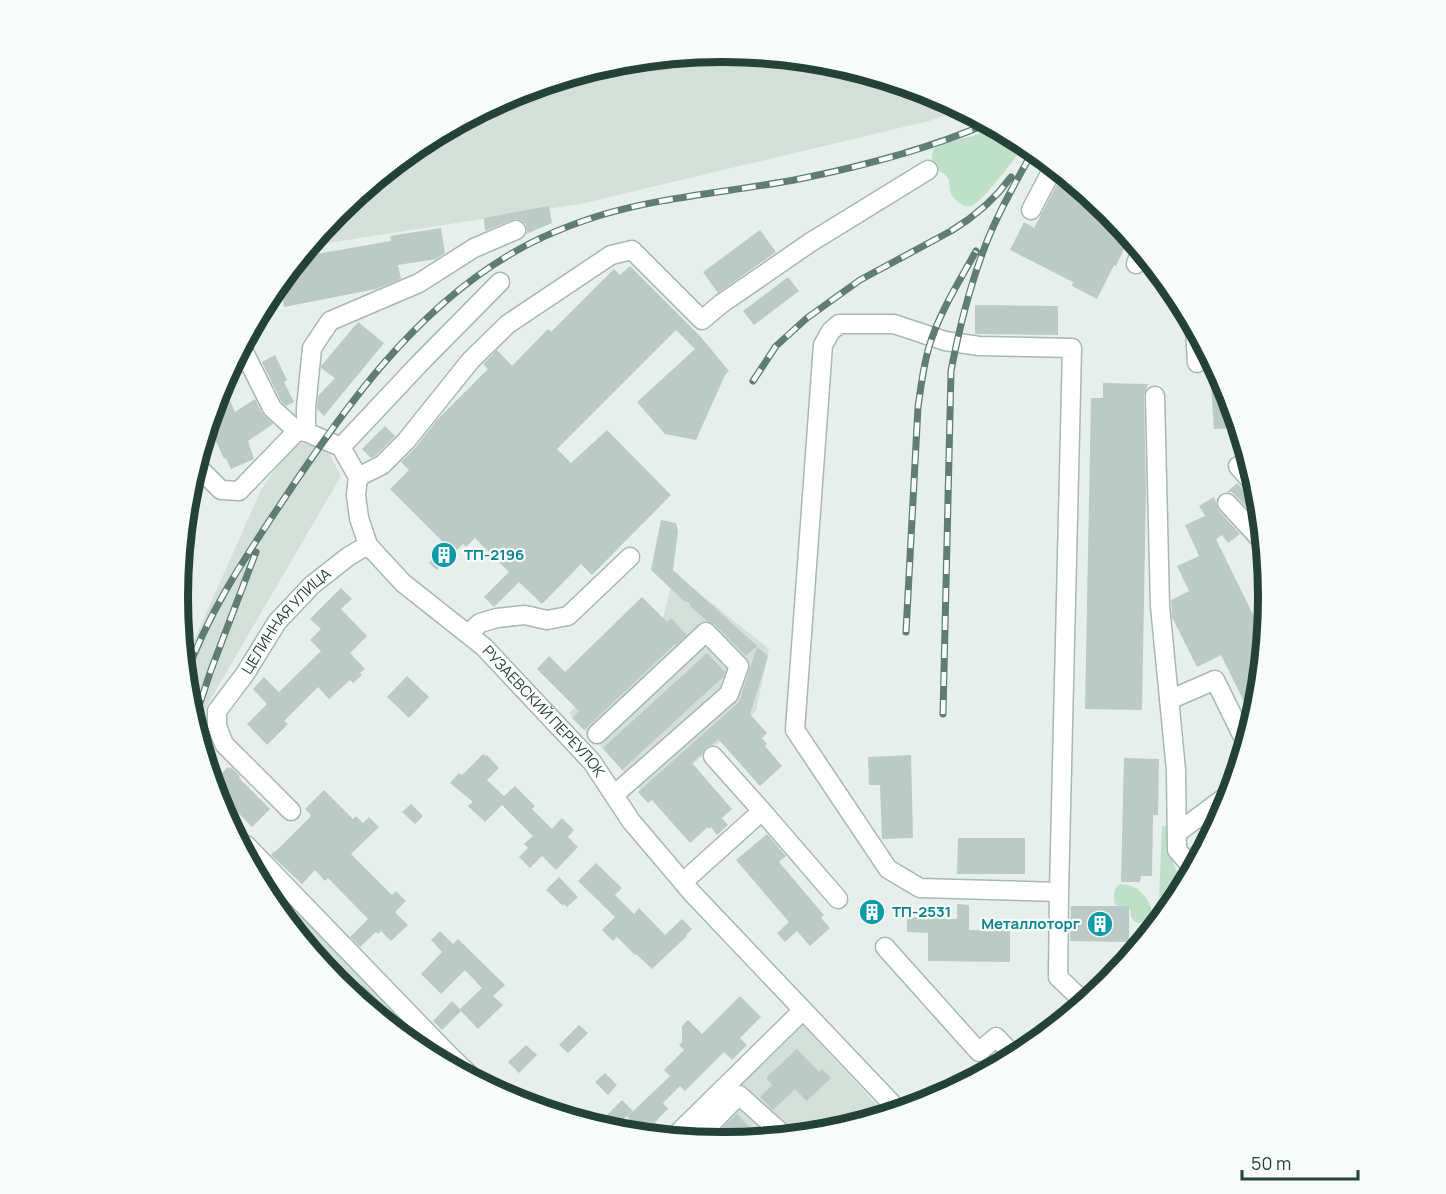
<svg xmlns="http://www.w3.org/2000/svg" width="1446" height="1194" viewBox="0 0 1446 1194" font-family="Manrope,sans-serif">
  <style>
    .built { fill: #d4dfda }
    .green { fill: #bfe0c8 }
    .building { fill: #bbcac4 }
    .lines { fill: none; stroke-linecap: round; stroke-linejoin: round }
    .minor-casing { stroke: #a8b8b2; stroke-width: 21 }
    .minor { stroke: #fff; stroke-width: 18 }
    .rail-casing { stroke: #5f7d75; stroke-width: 7 }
    .rail { stroke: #f7fbf9; stroke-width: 4.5; stroke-dasharray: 14; stroke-linecap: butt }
    .labels { text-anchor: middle; stroke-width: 4.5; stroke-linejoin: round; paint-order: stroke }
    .culture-label { font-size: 15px; font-weight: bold; fill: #0d838f; stroke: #f7fbf9; text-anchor: start }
    .street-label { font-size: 15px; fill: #24423a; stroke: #f7fbf9 }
    .rim { fill: none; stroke: #24423a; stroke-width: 8 }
  </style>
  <rect width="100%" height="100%" fill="#e6efeb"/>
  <path class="built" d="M723,51L830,62L932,93L963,109L929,121L580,204L308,246L337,211L420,143L514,92L617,61Z
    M294,442L326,447L341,476L202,714L199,741L187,703L184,663L261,490Z
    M674,573L769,649L756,711L650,800L569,713L662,623Z
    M246,857L445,1064L419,1051L337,983L269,900Z
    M800,1022L886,1115L829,1133L723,1143L684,1139Z"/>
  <path class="green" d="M994,126L1024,142L1023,147C1015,158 982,203 971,206C962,208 953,199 950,191C949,187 950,182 948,178C942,169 932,174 932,158C932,154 932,152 934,149C941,141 964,139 973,136C981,133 988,129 994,126Z
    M1162,826H1171C1171,845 1169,864 1182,879L1159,898Z
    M1120,884C1125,884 1129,885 1134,887C1145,893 1161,914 1144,921C1138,924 1140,923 1135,922L1131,917L1130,909L1115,905C1113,898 1113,888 1120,884Z"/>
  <path class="building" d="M1063,173L1109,211L1130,236L1116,266L1114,265L1097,299L1072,286L1073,282L1010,250L1024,222L1034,228Z
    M549,206L552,223L526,234L527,231L526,225L522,221L517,219L512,220L485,231L484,218Z
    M441,228L445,253L436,259L398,265L401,279L376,289L284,307L280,281L299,257L391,241L390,236Z
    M760,230L776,252L718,293L703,272Z
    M630,266L700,336L729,371L725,375L696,440L665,434L637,402L695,349L676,330L557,449L571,463L607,430L671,495L592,575L581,564L542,604L519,582L494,607L484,597L509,572L475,538L466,547L463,544L437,570L429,563L446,545L390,489L409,470L401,462L415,448L438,419L488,369L483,364L497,350L512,366L548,329L551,332L614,269L620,275Z
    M788,277L799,291L754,325L743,311Z
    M975,305L1058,306V335L975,334Z
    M358,322L384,343L324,416L317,409L318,396L335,378L321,368V366Z
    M275,355L287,380L284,382L294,402L286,406L281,401L262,362Z
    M1209,355L1228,388L1240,428L1214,429Z
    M222,382L235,412L255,399L262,413L273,424L248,441L254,459L231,469L226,458L224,459L208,423L219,388Z
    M1103,383L1148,384L1144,396L1146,493L1142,710L1085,709L1091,398H1103Z
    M385,426L395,436L375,456L371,458L362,449Z
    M1237,483L1250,497L1254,499L1259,500L1261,517L1258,520L1235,495L1231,492H1227Z
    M1214,497L1219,511L1240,534L1228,543L1222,535L1216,539L1265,639L1258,704L1253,720L1221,655L1197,667L1172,617L1171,600L1189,591L1177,566L1199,556L1185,525L1205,516L1199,506Z
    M661,520L676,523L678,531L673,570L757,646L746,656L714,624L707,621L690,606V603L684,601L651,570Z
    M341,588L352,599L341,609L367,636L350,653L365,669L360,673L362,675L353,683L350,680L329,699L318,687L284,721L288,724L267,745L247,724L267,704L253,689L264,677L279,692L321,651L310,640L321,629L310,619Z
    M642,597L667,622L671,618L687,635L676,645L675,644L584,730L572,718L579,711L537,669L549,656L565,672Z
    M757,647L768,656L750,714L767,733L762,738L767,744L765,746L782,766L760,786L718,739L712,745L706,747L702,754L692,763L732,809L722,818L728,825L717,835L711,827L709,829L708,827L690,843L652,800L648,803L638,792L739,702Z
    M707,653L725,672L723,677L622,770L603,748Z
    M407,676L429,697L409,718L387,697Z
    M483,754L486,756L487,755L499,768L487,780L504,796L515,786L535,806L532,809L552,829L562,818L574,830L568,837L578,847L556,870L542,856L530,868L519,857L528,848L524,844L533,836L502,805L485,822L468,806L473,802L450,783L459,773L462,775Z
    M911,755L913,838L882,839L880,785H869L868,757Z
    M1124,758L1159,759L1158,815H1153L1152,876H1141L1140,882H1121Z
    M228,767L230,769L231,767L240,776L239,778L270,809L252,827L213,787L212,783Z
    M324,790L353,819L356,816L363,823L369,817L379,827L351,854L392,895L396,891L406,901L395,912L408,925L391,941L381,931L378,934L376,932L360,947L350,937L368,919L328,878L325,881L315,870L302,884L271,855L274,851L275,852L310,817L311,815L305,809Z
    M411,804L423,816L415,824L402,812Z
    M1216,825H1217L1199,858L1190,848Z
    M767,834L786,856L779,862L824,915L821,918L830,928L810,946L797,931L785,942L777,933L789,922L736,860Z
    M958,838H1025V874H957Z
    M596,863L622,888L615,895L634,914L639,908L665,935L682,919L692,929L686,935L687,936L652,969L636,954L635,955L617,937L613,941L602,930L615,917L578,881Z
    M559,877L578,897L567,907L564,904L563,906L546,890Z
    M870,898L885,915L873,926L858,908Z
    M957,904L969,905V930L1010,931V962L928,961V933L907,932V917L957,919Z
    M1071,906H1129V942L1070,941Z
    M440,931L453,944L458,939L505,985L493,996L503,1005L478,1029L461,1011L442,1030L433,1021L452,1001L460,1009L482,988L465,970L441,994L421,974L442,952L431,940Z
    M363,985L407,1029L401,1036L352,995Z
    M740,996L761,1017L740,1038L747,1045L732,1060L724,1052L685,1091L680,1086L663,1103L668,1109L655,1122L664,1131L662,1137L644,1135L627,1117L670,1076L664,1070L684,1050L679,1045L682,1042V1026L688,1020L702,1034Z
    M579,1025L588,1033L568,1053L559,1045Z
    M526,1045L537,1055L519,1073L508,1062Z
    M797,1049L819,1072L822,1069L831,1078L807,1101L795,1089L773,1110L760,1097L772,1085L766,1078Z
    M605,1073L617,1085L608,1095L595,1082Z
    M622,1100L633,1111L616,1126L606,1116Z
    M737,1114L762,1139L732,1142L720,1130Z"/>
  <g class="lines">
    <g class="minor-casing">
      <g id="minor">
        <path d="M1031,210L1054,166"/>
        <path d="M1136,264L1141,250"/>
        <path d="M1195,328L1197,363"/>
        <path d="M241,346L272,408L297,431"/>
        <path d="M1155,396L1160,606L1176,770L1177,850L1194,869"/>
        <path id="s1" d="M297,431L306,432L341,447L358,477L356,495L359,518L368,545L403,583L484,647L592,762L631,821L692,893L899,1111"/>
        <path d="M306,432V408L312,348L330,321L419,283L474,248L516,230"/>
        <path d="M341,447L420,363L500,282"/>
        <path d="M196,462L199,468L221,490L239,491L297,431"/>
        <path d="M1238,466L1258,489"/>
        <path d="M358,477L382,465L406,441L471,360L508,324L611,255L632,250L702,320L721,304L811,242L928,170"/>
        <path d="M1227,503L1264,543"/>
        <path d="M468,634L480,623L497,618L525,615L547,620L568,616L630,557"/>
        <path d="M1169,700L1215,680L1246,743"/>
        <path d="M597,734L706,632L739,666L729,694L614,795"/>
        <path d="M713,756L762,811"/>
        <path id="s2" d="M291,811L224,744L217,726V711L245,674L277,622L312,585L349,556L368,545"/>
        <path d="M1177,833L1232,792"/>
        <path d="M246,845L447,1053L477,1082"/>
        <path d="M683,882L762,811L838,899"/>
        <path d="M1059,892L1072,348L979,346L945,341L894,324H839L831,331L823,345L795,730L888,869L920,888L1059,892L1058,977L1085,1003"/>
        <path d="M885,947L979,1052L996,1037L1015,1057"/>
        <path d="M673,1138L803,1010"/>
        <path d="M713,1142L703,1132L739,1095L786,1137"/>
      </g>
    </g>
    <use href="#minor" class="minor"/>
    <g class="rail-casing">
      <path id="rail" d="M753,381L776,346L807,318L860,280L951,231L969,219L986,205L999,192L1011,177
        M906,632L918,407C921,387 923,367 929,347C939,313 959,282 976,251
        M185,678C207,615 243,560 280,505C344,408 414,309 516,251C542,236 570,225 598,216C664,196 732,192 799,179C864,166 928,149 989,123
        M943,714L951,371C959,329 969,289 984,249C997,214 1016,182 1034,149
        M195,727L197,712L211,670L256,552"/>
    </g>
    <use href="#rail" class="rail"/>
  </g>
  <defs>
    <g id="building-disc" transform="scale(1.35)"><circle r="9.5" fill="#0f9aa8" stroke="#f7fbf9"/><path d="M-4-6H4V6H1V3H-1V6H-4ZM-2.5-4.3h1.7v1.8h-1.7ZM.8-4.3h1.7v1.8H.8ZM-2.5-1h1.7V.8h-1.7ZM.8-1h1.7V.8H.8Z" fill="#fff"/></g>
  </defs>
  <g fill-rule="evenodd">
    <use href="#building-disc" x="444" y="555"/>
    <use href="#building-disc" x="872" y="912"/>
    <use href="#building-disc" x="1100" y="924"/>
  </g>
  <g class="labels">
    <g class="culture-label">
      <text x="464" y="560">ТП-2196</text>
      <text x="892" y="917">ТП-2531</text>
      <text x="1080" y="929" text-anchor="end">Металлоторг</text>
    </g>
    <g class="street-label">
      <text dy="5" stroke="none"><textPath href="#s2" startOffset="243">ЦЕЛИННАЯ УЛИЦА</textPath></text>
      <text dy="5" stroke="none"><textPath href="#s1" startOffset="394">РУЗАЕВСКИЙ ПЕРЕУЛОК</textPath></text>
    </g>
  </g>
  <path d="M0 0H1446V1194H0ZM188 597a535 535 0 1 1 1070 0a535 535 0 1 1-1070 0Z" fill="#f7fbf9" fill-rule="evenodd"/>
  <path class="rim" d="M188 597a535 535 0 1 1 1070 0a535 535 0 1 1-1070 0Z"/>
  <path d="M1242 1170v9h116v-9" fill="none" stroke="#24423a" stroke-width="3"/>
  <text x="1251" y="1170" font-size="18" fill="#24423a" stroke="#f7fbf9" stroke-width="4.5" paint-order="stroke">50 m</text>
</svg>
